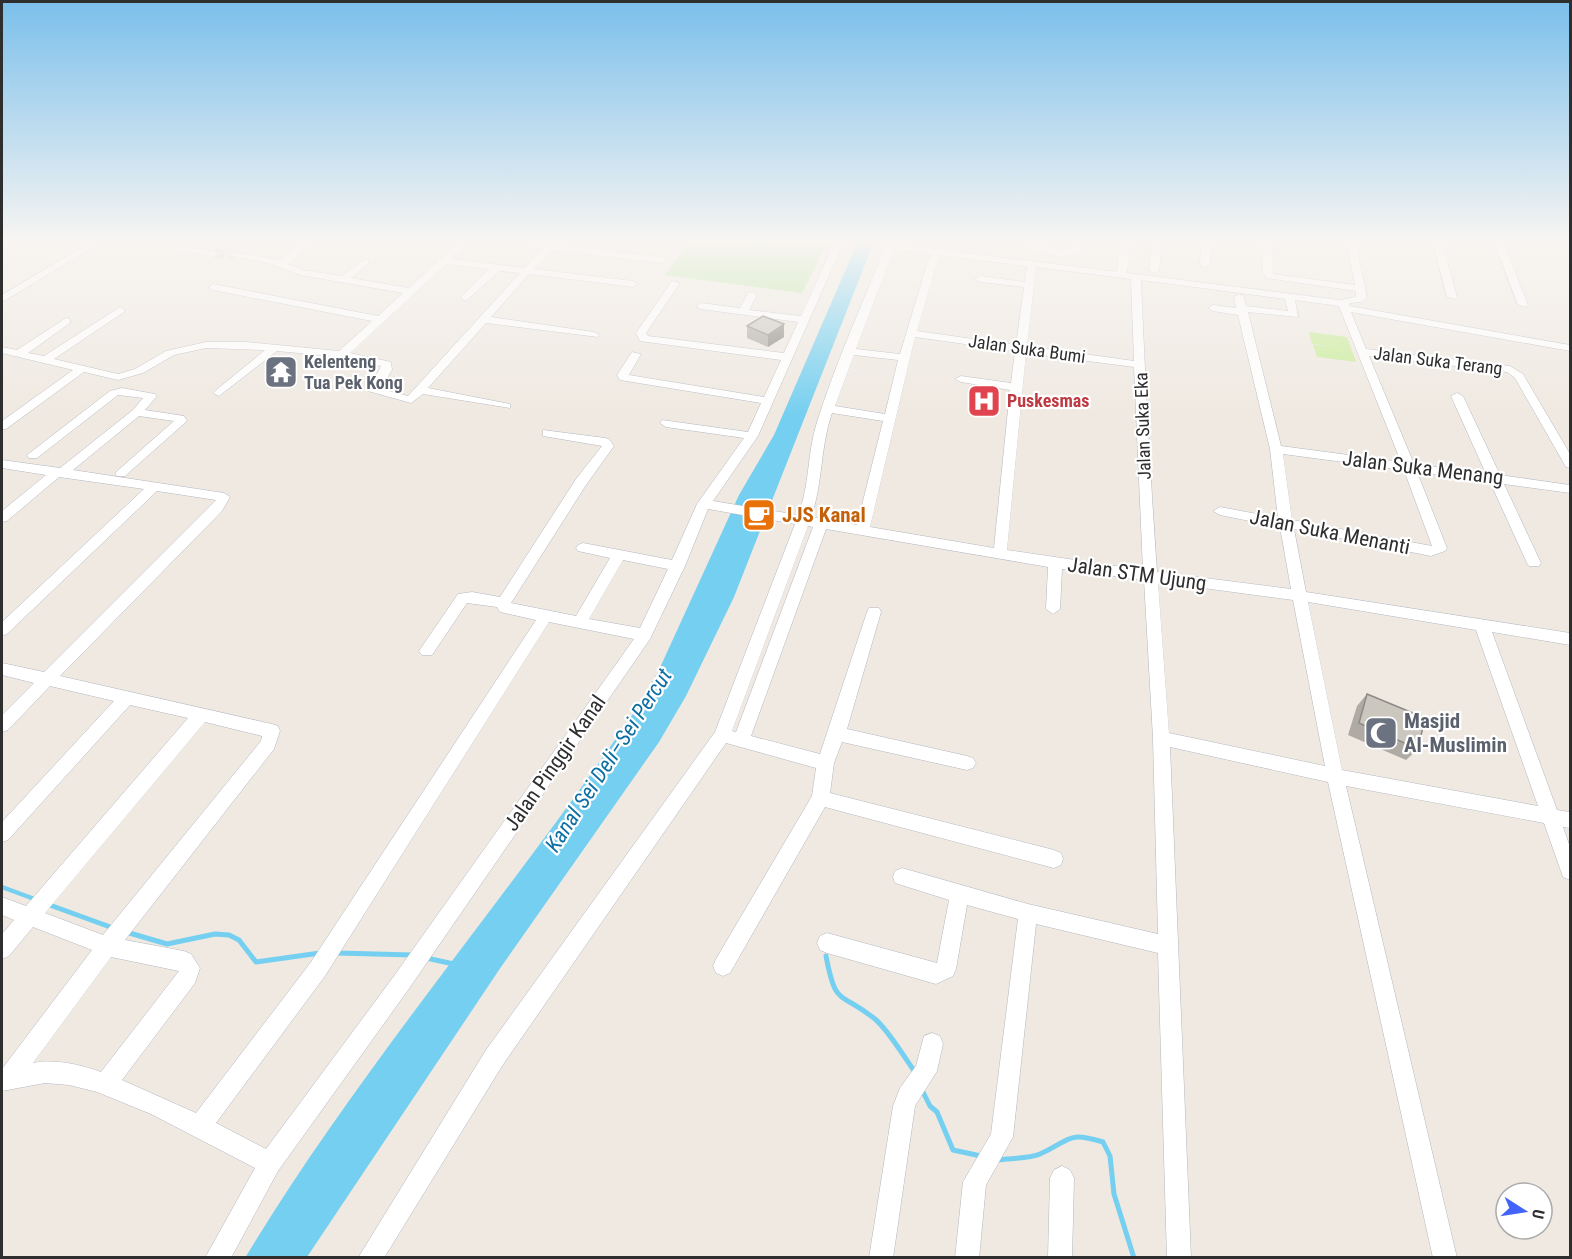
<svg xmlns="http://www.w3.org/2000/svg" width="1572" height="1259" viewBox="0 0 1572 1259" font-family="'Roboto Condensed',sans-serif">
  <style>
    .green { fill: #b6e59e }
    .pitch { fill: #c9ec9a }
    .water { fill: #75cff0 }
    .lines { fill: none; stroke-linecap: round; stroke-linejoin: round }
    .stream-far1 { stroke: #75cff0; stroke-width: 4.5 }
    .stream { stroke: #75cff0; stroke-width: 5 }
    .street-tunnel { stroke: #c8c4bd; stroke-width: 10; stroke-dasharray: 10 5; stroke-linecap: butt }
    .street-casing { stroke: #b4b7c1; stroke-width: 1 }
    .street { fill: #fff; fill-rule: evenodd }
    .wall { fill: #afaba4 }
    .shaded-wall { fill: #8e8b86 }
    .building { fill: #cbc7bf; stroke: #8e8b86; stroke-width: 1.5 }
    .labels { text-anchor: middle; stroke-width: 4.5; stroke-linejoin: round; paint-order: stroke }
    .far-street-label { font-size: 18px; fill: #2e2e2e; stroke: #fff }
    .far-worship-label { font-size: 18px; font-weight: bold; fill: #5b616d; stroke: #fff; text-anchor: start }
    .far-health-label { font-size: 18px; font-weight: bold; fill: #be3a42; stroke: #fff; text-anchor: start }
    .street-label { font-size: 21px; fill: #2e2e2e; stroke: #fff }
    .food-label { font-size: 21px; font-weight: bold; fill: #c56008; stroke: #fff; text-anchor: start }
    .worship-label { font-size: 21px; font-weight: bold; fill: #5b616d; stroke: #fff; text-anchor: start }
    .water-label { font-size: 22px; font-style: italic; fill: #0d6fa3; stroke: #fff }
  </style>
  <rect width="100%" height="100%" fill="#efe9e1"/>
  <path class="green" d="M693,239H794L827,244L802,293L665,275Z"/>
  <path class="pitch" d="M1309,332L1347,337L1356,362L1317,357L1313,345L1333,347L1312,344Z"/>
  <path class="water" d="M859,239H875L734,597L686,696L659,742L501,967L307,1257L245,1258C362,1064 512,893 639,705L658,672L739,495L774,435Z"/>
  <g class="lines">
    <path class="stream-far1" d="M2,887L37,900"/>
    <path class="stream" d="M47,904L113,928
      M126,932L167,944L215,934L229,935L239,940L256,962L320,953
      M337,953L413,955
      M826,956C836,1008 839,990 875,1019C890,1032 903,1056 915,1072
      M426,958L454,964
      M922,1090L930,1106L937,1112L953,1150L981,1156
      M997,1160C1010,1158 1028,1159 1040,1154C1072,1140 1065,1131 1103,1142L1110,1156L1114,1194L1134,1258"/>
    <path class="street-tunnel" d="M214,253L233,255"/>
    <g class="street-casing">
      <path id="street" d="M96,239H107L2,302V295Z
        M307,239H317L287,264L302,270L342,276L365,259L368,260V264L351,278L409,288L462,239H472L451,259L525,268L543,248L492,239L547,243L551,239H560L556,245L662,257L667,260L662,263L551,250L534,269L633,281L638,284L633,287L529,274L491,317L594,332L599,335L598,337L486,323L428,388L510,404V408L423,394L411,403L368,391L381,366L342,357L277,351L219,396L213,393L215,391L265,350L206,348L174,355L143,373L118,380L84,372L6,429H2V421L73,370L2,353V347L17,350L66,318L70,319V323L28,353L44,356L120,307L125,310L124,312L54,359L118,374L135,369L166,351L206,342H246L339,351L372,321L213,290L208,287L213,284L378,316L403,293L300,275L271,264L228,255L233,252L280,260ZM446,264L489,269L462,296L461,298L466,301L499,271L520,273L408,396L381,389L392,370L391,362L350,353Z
        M836,239H845L758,436L713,501L798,515C810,486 807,452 817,422C837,359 864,301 888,239H897L896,244L1117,272L1121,239H1131L1127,273L1340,300L1356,297V291L1267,278L1263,273L1262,239H1272L1273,274L1355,285L1346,239H1355L1367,297L1362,302L1350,303L1349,306L1570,345V351L1351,312L1366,349L1510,366L1523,374L1570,454V468L1566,467L1515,378L1507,372L1369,356L1414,464L1486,474L1451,396L1457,393L1463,396L1500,475L1570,485V493L1504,484L1541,563L1539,566H1529L1527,563L1490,482L1417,472L1447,548L1445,551L1431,556L1294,529L1306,592L1570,633V645L1492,632L1557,810L1570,812V828L1563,827L1570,847V880L1563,877L1544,823L1346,786L1457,1258H1433L1328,782L1170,747L1191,1258H1167L1158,953L1036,924L1013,1137L986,1185L979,1258H955L963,1182L991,1134L1018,919L967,905L956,969L953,976L936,984L827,953L820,950L817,943L820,936L827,933L937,963L949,900L895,883L893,877L895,871L902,868L1028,904L1158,934L1153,738L1144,580L1062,569L1060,609L1053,614L1046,609L1048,567L826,529L751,736L820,754L867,612L869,608H879L881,612L847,729L967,756L973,758L976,763L973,768L967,770L842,742L834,763L830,793L1054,850L1061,853L1063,859L1061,865L1054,868L825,807L730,973L723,976L716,973L713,966L716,959L812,796L816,768L726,743L502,1066L384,1258H358L486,1050L715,732L795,524L708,509L685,566L650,639L408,990L278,1171L231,1258H205L255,1168L151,1114L97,1092L69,1085L45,1083L2,1091V1069L92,950L33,927L9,956L2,959V934L14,920L2,915V897L26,906L188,718L130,705L8,840L2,842V822L114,701L50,686L8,730L2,732V715L34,683L2,675V663L44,672L216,500L157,491L7,634L2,636V622L144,489L59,477L7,521L2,522V511L46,475L2,468V460L60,468L133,410L143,398L118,395L37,458H29L27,455L110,391L122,388L155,394L157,396L145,410L184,416L187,421L125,476H117L115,473L174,421L139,416L73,470L224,493L230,497L222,511L60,676L272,724L278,726L280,731L274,749L125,940L184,951L191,954L200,968L195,983L122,1080L196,1113L311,962L536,620L500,612L497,607L467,603L432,655H422L419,651L458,594L472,592L500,597L576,479L602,446L543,436V430L605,438L609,439L614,446L586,485L511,603L576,616L610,558L578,551L576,548L578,545L583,543L672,560L697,504L744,438L666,427L660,423L662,420L748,432L761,403L620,380L617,375L632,352L641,354L629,375L764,397L781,360L640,341L636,333L672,281L680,283L646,333L648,336L784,353L798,322L701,309L696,306L701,303L740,308L748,293L752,292L757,295L749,310L801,316ZM894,249L930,254L900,354L856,349ZM939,255L1027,266L1025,282L980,276L975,279L980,282L1024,287L1016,345L917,331ZM1036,267L1131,279L1134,361L1027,346ZM1141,280L1285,299L1288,311L1246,306L1244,297L1239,294L1234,297L1236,308L1213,305L1208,308L1213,311L1238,315L1270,449L1278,518L1220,507L1213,511L1220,515L1280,527L1291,589L1157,572C1150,473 1145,377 1141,280ZM1295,300L1339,306L1401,462L1281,446L1248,312L1298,317ZM915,337L1015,351L1011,383L961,376L955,379L961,382L1010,390L994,548L870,527ZM1026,353L1134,367L1143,570L1007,550ZM854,355L898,360L885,414L835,406ZM832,413L883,421L857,525L811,517C823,484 820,447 832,413ZM1283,454L1404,470L1432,546L1292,520ZM808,526L813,527L736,732L732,731ZM623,560L668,569L640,628L589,619ZM1158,582L1293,600L1325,766L1169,733ZM1308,602L1476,630L1538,806L1342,770ZM549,622L634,639L394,976L266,1149L216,1123L325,976ZM205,722L262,736L261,741L103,935L45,913ZM111,957L179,971L101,1072C79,1064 55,1059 33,1063Z
        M1019,239C1037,239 1052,253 1072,249V239H1082L1081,251C1063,263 1033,252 1019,239Z
        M1153,239H1162L1159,270L1154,273L1149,270Z
        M1202,239H1212L1210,264L1205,267L1200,264Z
        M1432,239H1441L1457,297L1456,299L1447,297Z
        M1493,239H1502L1528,305L1527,307L1518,305Z
        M183,246L219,253L214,256L180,251L178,249Z
        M932,1033L940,1036L943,1044L937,1071L915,1106L893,1258H869L893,1106L900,1088L916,1066L924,1036Z
        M1062,1166L1070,1170L1074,1178L1072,1258H1048L1050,1178L1054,1170Z"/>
    </g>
    <use href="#street" class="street"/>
  </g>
  <path class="wall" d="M747,326L784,337L768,347L747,338Z
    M1367,694L1418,749L1406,760L1348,735L1357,706Z"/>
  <path class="shaded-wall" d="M784,324V337L768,347V335Z"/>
  <path class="building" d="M763,316L784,324L768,335L747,326Z
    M1367,694L1425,718L1418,749L1359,723Z"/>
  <linearGradient id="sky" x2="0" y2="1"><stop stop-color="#7abfeb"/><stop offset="0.58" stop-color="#f8f5f2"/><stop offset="1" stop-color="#f8f5f2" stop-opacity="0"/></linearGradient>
  <rect width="1572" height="415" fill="url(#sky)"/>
  <defs>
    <g id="temple-square" transform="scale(1.725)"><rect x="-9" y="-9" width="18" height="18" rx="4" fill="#6b7280" stroke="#fff"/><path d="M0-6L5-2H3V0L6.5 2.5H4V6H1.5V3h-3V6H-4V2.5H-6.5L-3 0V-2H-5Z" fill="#fff"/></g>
    <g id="hospital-square" transform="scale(1.725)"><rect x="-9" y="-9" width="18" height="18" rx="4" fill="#e0444e" stroke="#fff"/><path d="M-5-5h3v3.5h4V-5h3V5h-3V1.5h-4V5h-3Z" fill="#fff"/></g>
    <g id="cafe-square" transform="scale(1.725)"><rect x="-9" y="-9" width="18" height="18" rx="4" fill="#e8710a" stroke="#fff"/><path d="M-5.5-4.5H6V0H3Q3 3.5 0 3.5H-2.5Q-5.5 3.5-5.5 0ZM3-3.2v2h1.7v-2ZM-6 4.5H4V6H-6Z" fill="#fff"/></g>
    <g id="mosque-square" transform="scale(1.725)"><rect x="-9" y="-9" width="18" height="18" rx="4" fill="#6b7280" stroke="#fff"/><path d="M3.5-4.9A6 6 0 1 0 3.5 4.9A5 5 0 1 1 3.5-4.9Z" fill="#fff"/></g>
  </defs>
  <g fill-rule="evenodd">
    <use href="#temple-square" x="281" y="372"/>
    <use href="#hospital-square" x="984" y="401"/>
    <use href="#cafe-square" x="759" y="515"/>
    <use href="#mosque-square" x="1381" y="733"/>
  </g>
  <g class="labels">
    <g class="far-street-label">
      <text transform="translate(1027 349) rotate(8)" y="6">Jalan Suka Bumi</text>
      <text transform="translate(1438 361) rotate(7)" y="6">Jalan Suka Terang</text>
      <text transform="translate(1143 426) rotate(-92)" y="6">Jalan Suka Eka</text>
    </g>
    <g class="far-worship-label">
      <text x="304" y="368">Kelenteng<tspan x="304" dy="21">Tua Pek Kong</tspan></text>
    </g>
    <g class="far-health-label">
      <text x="1007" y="407">Puskesmas</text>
    </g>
    <g class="street-label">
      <text transform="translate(1423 468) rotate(7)" y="7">Jalan Suka Menang</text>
      <text transform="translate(1330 532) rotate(11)" y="7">Jalan Suka Menanti</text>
      <text transform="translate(1137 574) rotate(8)" y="7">Jalan STM Ujung</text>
      <text transform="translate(555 763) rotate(-55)" y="7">Jalan Pinggir Kanal</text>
    </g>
    <g class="food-label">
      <text x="782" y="522">JJS Kanal</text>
    </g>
    <g class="worship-label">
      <text x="1404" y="728">Masjid<tspan x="1404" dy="24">Al-Muslimin</tspan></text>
    </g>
    <g class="water-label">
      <text transform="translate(608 760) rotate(-57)" y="8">Kanal Sei Deli–Sei Percut</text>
    </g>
  </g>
  <rect width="1572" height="1259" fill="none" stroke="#2e2e2e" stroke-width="6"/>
  <g transform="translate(1524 1211) rotate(102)"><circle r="28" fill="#ffffff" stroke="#ababab" stroke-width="1.5"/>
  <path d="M0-4.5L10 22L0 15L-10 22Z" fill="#4264fb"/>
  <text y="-9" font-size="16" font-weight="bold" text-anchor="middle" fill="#2e2e2e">U</text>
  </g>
</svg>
